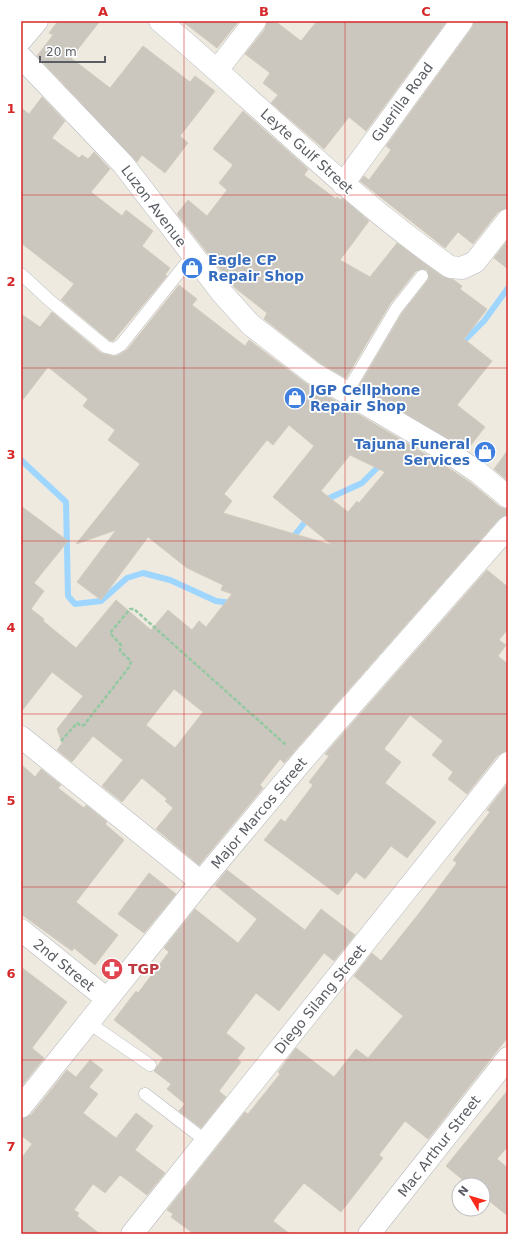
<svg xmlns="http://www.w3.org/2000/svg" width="529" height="1255" viewBox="0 0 529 1255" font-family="'DejaVu Sans',sans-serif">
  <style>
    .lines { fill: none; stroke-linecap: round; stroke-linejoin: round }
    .stream { stroke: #9ed6ff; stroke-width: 6 }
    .building { fill: #cbc7bf; stroke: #d3ccbe; fill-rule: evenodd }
    .service-casing { stroke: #b6b9be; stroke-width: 13 }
    .minor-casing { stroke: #b6b9be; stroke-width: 23 }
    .secondary-casing { stroke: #b6bac1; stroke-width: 23 }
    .path { stroke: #92c9a1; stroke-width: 2.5; stroke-dasharray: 4 2; stroke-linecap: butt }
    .service { stroke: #fff; stroke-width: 12 }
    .minor { stroke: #fff; stroke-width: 22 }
    .secondary { stroke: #fff; stroke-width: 22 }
    .grid { fill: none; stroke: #d62828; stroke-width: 1; stroke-opacity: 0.55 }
    .labels { text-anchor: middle; stroke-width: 3.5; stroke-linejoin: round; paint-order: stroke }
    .street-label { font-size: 14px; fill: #595d63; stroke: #fff }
    .shop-label { font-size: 14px; font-weight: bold; fill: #366cbe; stroke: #fff; text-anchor: start }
    .health-label { font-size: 14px; font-weight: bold; fill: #be3a42; stroke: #fff; text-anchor: start }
    .neatline { fill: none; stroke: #d62828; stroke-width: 1.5 }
    .grid-label { font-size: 13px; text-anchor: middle; font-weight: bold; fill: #d62828 }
  </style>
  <rect width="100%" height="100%" fill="#eeeae0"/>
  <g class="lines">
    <path class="stream" d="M460,345L484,321L508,288
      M21,460L66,502L68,596L75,604L101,601L127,578L143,573L170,580L216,601L232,603
      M323,501L362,483L382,463
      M290,541L309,517"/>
  </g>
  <path class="building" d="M58,21H100L71,58L110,88L143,46L190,82L195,76L215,91L180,136L188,143L165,173L142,155L137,162L37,56L53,35L49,33Z
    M182,21H239L217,48Z
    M267,21H275L301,41L317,21H447L366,131L349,117L324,149L271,103L278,95L263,83L270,73L245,54L265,29Z
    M474,21H508V208L498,212L473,244L458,232L445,248L360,181L364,176L369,180L391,150L386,146L472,28Z
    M42,97L65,121L52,138L79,158L82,155L88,159L94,152L110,169L91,192L122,216L126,210L153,231L142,246L170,268L165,275L167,276L113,341L109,340L61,300L74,284L21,243V108L29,114Z
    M243,111L308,169L304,175L336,199L337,197L341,200L342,198L369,221L340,260L370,277L397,243L443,277L454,280L462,286L460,289L487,309L464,339L492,361L457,405L485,427L467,450L359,386L402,313L428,280L429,277L427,270L423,269L416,271L390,304L346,378L320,363L264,319L267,313L234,287L177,214L188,200L207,216L227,190L219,183L233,165L213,149Z
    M508,240V269L494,258Z
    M179,285L197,299L192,305L245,346L249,340L307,384L444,465L471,483L500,507L508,509V515L499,519L284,763L280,759L260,785L263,788L199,865L156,829L173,808L165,801L167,799L142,778L122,802L102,786L123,760L93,736L72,762L57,750L62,743L57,729L83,696L52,672L21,712V506L68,541L34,583L44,591L31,609L44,619L43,621L76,648L116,600L151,630L168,610L192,630L199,621L206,627L232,594L221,590L223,585L187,568L148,537L101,600L77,582L116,530L76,544L140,464L108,440L115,430L83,406L88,399L48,367L21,402V314L40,327L52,312L101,353L112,356H117L127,350ZM289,425L314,446L273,497L332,545L223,513L232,501L224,494L267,440L273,445ZM350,455L385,472L359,503L357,501L348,512L321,491ZM174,689L203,712L175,748L146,725Z
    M508,450V481L494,469Z
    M487,570L508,587V629L499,640L506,645L498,656L508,664V751L498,755L467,794L448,779L453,772L432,755L443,741L410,715L384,749L401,762L385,783L436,822L407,858L391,846L365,879L356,872L338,895L264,840L281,819L285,822L313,785L309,782L329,756L325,754Z
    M21,764L35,777L41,769L61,785L58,788L84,808L86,805L107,822L105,824L124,840L76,902L118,935L95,965L74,948L72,951L21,914Z
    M508,783V1037L428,1139L405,1121L379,1155L383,1158L341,1212L304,1183L273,1221L290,1234H194L171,1217L173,1214L167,1210L245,1112L248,1114L280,1074L278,1072L296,1048L334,1077L356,1049L368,1058L403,1016L354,976L372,953L381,961L420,912L457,863L453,860L490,812L487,810Z
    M227,870L305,930L321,909L355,935L334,961L324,953L279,1011L256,993L226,1033L245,1048L237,1059L241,1062L219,1091L226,1097L201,1128L179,1111L185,1104L167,1089L171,1084L154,1071L163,1058L114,1020L136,991L138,993L169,952L164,948L195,909L238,943L257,919L215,885Z
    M149,873L176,894L144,933L118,914Z
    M21,967L67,1002L32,1048L44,1058L21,1087Z
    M90,1060L103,1070L89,1087L98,1094L83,1113L116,1138L136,1113L153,1126L135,1150L165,1173L147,1195L120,1175L105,1193L93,1184L74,1210L79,1213L77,1216L100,1234H21V1159L32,1144L21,1135V1119L31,1115L67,1070L76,1077Z
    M508,1090V1146L497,1159L508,1168V1216L483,1196V1185H469L446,1166Z"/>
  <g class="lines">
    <g class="service-casing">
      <path id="service" d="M21,274L49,300L106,347L114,349L121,345L192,256
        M347,392L396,309L422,276
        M89,1023L150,1065
        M145,1094L206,1141"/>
    </g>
    <g class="minor-casing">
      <path id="minor" d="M160,21C257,102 346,195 450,267L462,268L475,262L508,220
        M21,40L37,21
        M218,69L255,21
        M343,184L462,21
        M21,737L201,882
        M21,930L107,999
        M21,1107L201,882L303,760L508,527
        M132,1234L508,763
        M369,1234L508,1058"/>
    </g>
    <g class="secondary-casing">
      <path id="secondary" d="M21,57L123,164L222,293L251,325L313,373L451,454L479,473L508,497"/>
    </g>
    <path class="path" d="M61,741L77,723L81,726L84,725L130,666L131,661L120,651L121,645L110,633L130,609H134L286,745"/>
    <use href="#service" class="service"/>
    <use href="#minor" class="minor"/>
    <use href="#secondary" class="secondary"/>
  </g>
  <path class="grid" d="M184,21V1234M345,21V1234M21,195H508M21,368H508M21,541H508M21,714H508M21,887H508M21,1060H508"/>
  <defs>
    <g id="shop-disc" transform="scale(1.15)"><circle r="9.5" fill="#3f7fe0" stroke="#fff"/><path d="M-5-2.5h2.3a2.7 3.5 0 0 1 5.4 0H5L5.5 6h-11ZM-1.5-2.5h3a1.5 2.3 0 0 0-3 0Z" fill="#fff"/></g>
    <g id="pharmacy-disc" transform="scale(1.15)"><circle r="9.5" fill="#e0444e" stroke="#fff"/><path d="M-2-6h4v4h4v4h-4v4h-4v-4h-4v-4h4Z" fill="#fff"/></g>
  </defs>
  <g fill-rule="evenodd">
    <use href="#shop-disc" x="192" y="268"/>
    <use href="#shop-disc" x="295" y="398"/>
    <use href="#shop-disc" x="485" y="452"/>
    <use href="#pharmacy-disc" x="112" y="969"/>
  </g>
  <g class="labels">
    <g class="street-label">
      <text transform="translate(402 102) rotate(-54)" y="5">Guerilla Road</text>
      <text transform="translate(307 151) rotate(42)" y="5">Leyte Gulf Street</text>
      <text transform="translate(154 206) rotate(53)" y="5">Luzon Avenue</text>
      <text transform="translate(259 813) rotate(-50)" y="5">Major Marcos Street</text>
      <text transform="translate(64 965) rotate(39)" y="5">2nd Street</text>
      <text transform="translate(320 999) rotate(-51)" y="5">Diego Silang Street</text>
      <text transform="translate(439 1146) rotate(-52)" y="5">Mac Arthur Street</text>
    </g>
    <g class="shop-label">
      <text x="208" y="265">Eagle CP<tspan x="208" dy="16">Repair Shop</tspan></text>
      <text x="310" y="395">JGP Cellphone<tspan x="310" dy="16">Repair Shop</tspan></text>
      <text x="470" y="449" text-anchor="end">Tajuna Funeral<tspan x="470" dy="16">Services</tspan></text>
    </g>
    <g class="health-label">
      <text x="128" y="974">TGP</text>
    </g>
  </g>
  <rect width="529" height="1255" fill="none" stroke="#ffffff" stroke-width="44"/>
  <g transform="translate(471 1197) rotate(308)"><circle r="19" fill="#ffffff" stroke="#bdbec1"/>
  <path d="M0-3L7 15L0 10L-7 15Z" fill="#fa291a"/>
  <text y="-6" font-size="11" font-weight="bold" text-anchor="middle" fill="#595d63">N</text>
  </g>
  <path d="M40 56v6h65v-6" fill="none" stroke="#595d63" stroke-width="2"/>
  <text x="46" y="56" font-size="12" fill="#595d63" stroke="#ffffff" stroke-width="3" paint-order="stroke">20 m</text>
  <rect x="22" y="22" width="485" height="1211" class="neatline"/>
  <g class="grid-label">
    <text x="103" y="16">A</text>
    <text x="264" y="16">B</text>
    <text x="426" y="16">C</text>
    <text x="11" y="113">1</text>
    <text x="11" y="286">2</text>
    <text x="11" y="459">3</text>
    <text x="11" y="632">4</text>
    <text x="11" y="805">5</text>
    <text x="11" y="978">6</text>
    <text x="11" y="1151">7</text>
  </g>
</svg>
